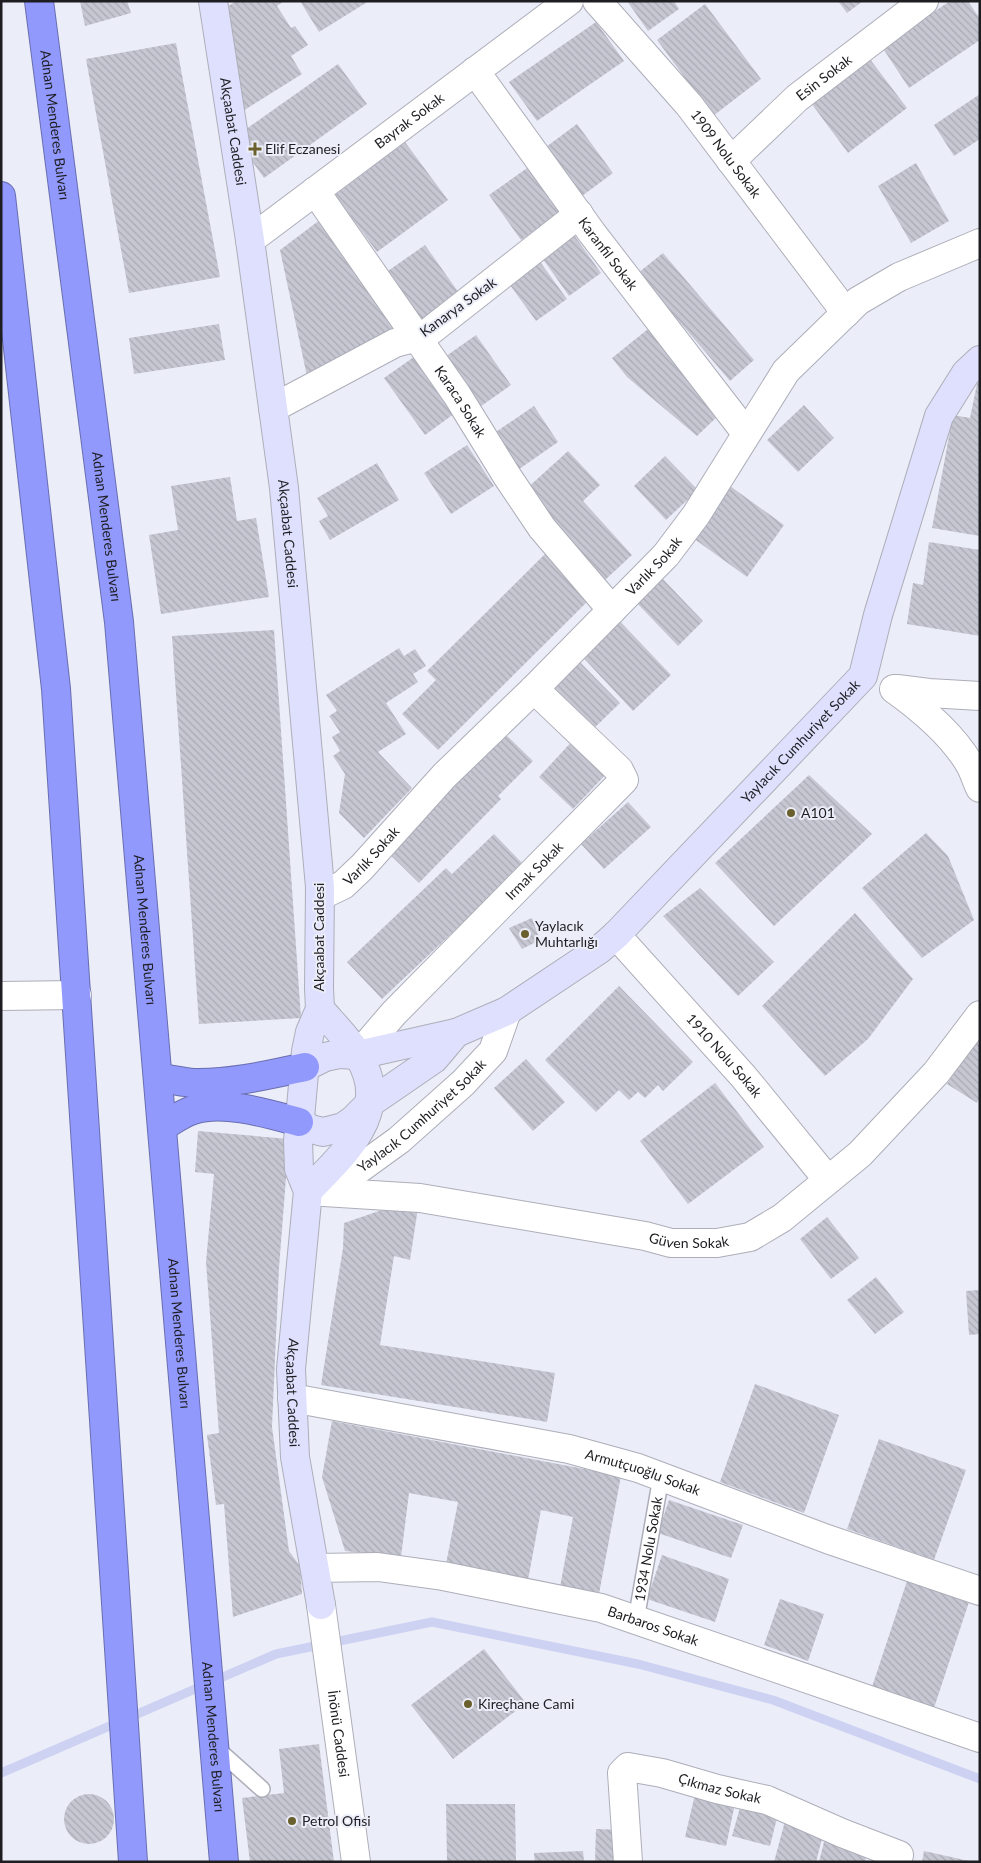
<svg xmlns="http://www.w3.org/2000/svg" width="981" height="1863" viewBox="0 0 981 1863" font-family="Lato,sans-serif">
  <style>
    .lines { fill: none; stroke-linecap: round; stroke-linejoin: round }
    .stream { stroke: #cdd2f3; stroke-width: 9 }
    .building { fill: url(#building-back-hatch) }
    .lane-casing { stroke: #adaeb9; stroke-width: 18 }
    .street-casing { stroke: #adaeb9; stroke-width: 30 }
    .secondary-casing { stroke: #adaeb9; stroke-width: 30 }
    .highway-casing { stroke: #696eb0; stroke-width: 30 }
    .lane { stroke: #fff; stroke-width: 15 }
    .street { stroke: #fff; stroke-width: 28 }
    .secondary { stroke: #dee0fe; stroke-width: 28 }
    .highway { stroke: #9299fc; stroke-width: 28 }
    .poi-dot { fill: #6a602d; stroke: #ebedf8; stroke-width: 2 }
    .labels { text-anchor: middle; stroke-width: 4; stroke-linejoin: round; paint-order: stroke }
    .street-label { font-size: 14px; fill: #1e1e22; stroke: #ebedf8 }
    .poi-label { font-size: 14px; fill: #1e1e22; stroke: #ebedf8; text-anchor: start }
  </style>
  <defs>
    <pattern id="building-back-hatch" width="6" height="6" patternUnits="userSpaceOnUse" patternTransform="scale(1.25)"><rect width="6" height="6" fill="#c6c7d2"/><path d="M-1 5l2 2M0 0l6 6M5-1l2 2" fill="none" stroke="#aaaab4"/></pattern>
  </defs>
  <rect width="100%" height="100%" fill="#ebedf8"/>
  <g class="lines">
    <path class="stream" d="M1,1773L276,1654L432,1622L638,1664L773,1700L980,1779"/>
  </g>
  <path class="building" d="M80,1H127L131,13L85,26Z
    M236,1H284L277,6L291,28L295,26L308,45L291,56L302,74L243,111L218,13Z
    M300,1H369L319,32Z
    M627,1H674L679,9L648,31Z
    M838,1H863L847,13Z
    M950,1H968L980,19V40L909,88L882,47Z
    M705,4L761,79L713,116L657,40Z
    M596,22L624,61L537,121L509,82Z
    M176,43L220,277L129,293L86,59Z
    M866,54L907,108L848,153L808,99Z
    M338,64L367,104L264,178L235,137Z
    M980,94V139L954,156L934,125Z
    M577,124L613,173L582,196L546,147Z
    M405,142L448,200L377,252L335,195Z
    M916,163L949,221L911,243L878,186Z
    M530,166L562,211L521,240L489,195Z
    M325,216L404,327L308,381L280,250Z
    M572,232L601,273L569,296L540,255Z
    M425,245L464,300L425,328L385,273Z
    M533,252L567,299L536,321L502,274Z
    M663,253L754,360L730,381L638,273Z
    M219,324L225,360L134,374L129,338Z
    M648,329L719,415L697,436L627,377L612,358Z
    M476,335L511,385L477,409L442,359Z
    M421,352L462,408L425,435L384,378Z
    M980,377V536L932,528L953,415L970,418L978,379Z
    M804,405L834,438L798,472L767,440Z
    M534,406L558,442L515,472L490,436Z
    M467,445L494,486L451,514L424,473Z
    M568,451L600,485L583,501L632,555L605,580L524,491Z
    M665,456L698,490L666,520L634,486Z
    M377,463L399,500L330,540L319,521L328,516L317,498Z
    M230,477L237,521L256,518L269,597L161,614L149,535L178,530L171,486Z
    M730,486L784,525L747,577L693,538Z
    M929,542L980,550V636L907,624L913,583L923,585Z
    M546,553L591,598L438,750L402,714L436,680L427,671Z
    M659,575L703,621L678,646L634,600Z
    M615,616L671,675L633,711L578,652Z
    M274,630L301,1018L199,1024L172,636Z
    M399,648L404,656L415,649L426,666L413,674L418,682L386,703L406,734L378,752L412,788L364,838L339,813L345,774L333,756L340,751L332,737L340,732L329,716L337,711L326,695Z
    M574,656L620,703L587,735L541,688Z
    M500,729L533,761L498,796L501,799L419,883L383,848Z
    M576,737L610,770L573,809L539,777Z
    M809,775L872,834L774,926L715,863Z
    M628,802L651,827L604,869L581,844Z
    M926,833L948,856L974,920L922,958L862,888Z
    M494,834L524,865L382,999L347,962L446,868L452,874Z
    M700,888L774,962L738,996L663,916Z
    M855,913L913,979L868,1039L825,1076L762,1006Z
    M532,918L540,940L522,949L509,928Z
    M619,986L693,1062L663,1091L658,1085L645,1098L638,1092L629,1100L619,1090L596,1112L545,1060Z
    M974,1040L980,1044V1098L977,1103L947,1084Z
    M526,1059L565,1102L533,1131L494,1088Z
    M715,1083L764,1147L688,1204L640,1141Z
    M198,1131L289,1139L279,1268L272,1427L289,1551L300,1566L302,1594L233,1617L224,1504L216,1505L207,1435L219,1433L206,1262L214,1174L195,1172Z
    M418,1208L410,1260L394,1256L380,1345L555,1373L547,1422L321,1385L343,1248L344,1223L382,1210Z
    M827,1217L859,1258L831,1279L800,1239Z
    M876,1277L904,1312L875,1334L847,1300Z
    M980,1290V1334L969,1335L966,1291Z
    M755,1384L839,1415L804,1513L720,1482Z
    M332,1421L621,1476L599,1594L560,1587L573,1517L541,1510L528,1580L446,1564L458,1502L409,1493L401,1557L345,1551L322,1477Z
    M879,1439L966,1470L934,1560L847,1529Z
    M669,1500L743,1525L731,1558L658,1533Z
    M662,1555L729,1579L715,1622L647,1599Z
    M907,1581L969,1602L932,1714L870,1693Z
    M780,1599L824,1614L808,1661L764,1645Z
    M484,1649L526,1703L453,1759L411,1705Z
    M319,1744L334,1862H250L242,1798L284,1793L279,1749Z
    M696,1790L736,1799L726,1846L685,1837Z
    M64 1819a25 25 0 1 1 50 0a25 25 0 1 1-50 0Z
    M446,1804H515L516,1862H447Z
    M741,1804L778,1814L770,1846L732,1836Z
    M785,1821L824,1831L816,1862H774Z
    M596,1829L623,1830L622,1862H595Z
    M826,1834L869,1846L865,1862H819Z
    M583,1851L584,1862H535L534,1853Z
    M924,1851L969,1861L968,1862H922Z"/>
  <g class="lines">
    <g class="lane-casing">
      <g id="lane">
        <path id="s1" d="M636,1620L661,1477"/>
        <path d="M215,1747L262,1789"/>
      </g>
    </g>
    <g class="street-casing">
      <g id="street">
        <path id="s2" d="M597,1L689,105L846,313"/>
        <path id="s3" d="M475,71L592,233L746,433"/>
        <path id="s4" d="M731,161L797,98L924,1"/>
        <path id="s5" d="M315,191L457,395L507,476L542,528L612,610"/>
        <path id="s6" d="M250,240L569,1"/>
        <path d="M273,408L395,343L425,335L579,214"/>
        <path d="M894,689C922,709 951,733 969,763C974,771 976,780 980,788"/>
        <path d="M897,689L929,693L980,696"/>
        <path id="s7" d="M320,896L343,885L362,867L444,776L534,689L666,555L696,515L786,371L858,301L899,277L980,243"/>
        <path id="s8" d="M616,935L743,1076L828,1180"/>
        <path d="M1,996L77,995"/>
        <path id="s9" d="M358,1055L394,1013L624,780L619,770L534,689"/>
        <path id="s10" d="M312,1190L359,1169L399,1140L463,1083L493,1051L507,1011"/>
        <path id="s11" d="M308,1191L420,1198L645,1236L671,1243H717L750,1237L782,1218L860,1154L936,1073L980,1015"/>
        <path id="s12" d="M292,1398L569,1449L638,1468L827,1539L980,1591"/>
        <path id="s13" d="M315,1568L378,1567L443,1576L601,1608L980,1738"/>
        <path id="s14" d="M321,1605L356,1862"/>
        <path id="s15" d="M628,1862L622,1773L628,1767L662,1773L717,1789L767,1800L842,1833L899,1855"/>
      </g>
    </g>
    <g class="secondary-casing">
      <g id="secondary">
        <path id="s16" d="M213,1L250,240L284,488L320,887L319,988L320,1009L310,1032L306,1051L298,1141L299,1169L308,1191L291,1369L295,1457L321,1605"/>
        <path id="s17" d="M305,1067L325,1057L339,1054L358,1055L456,1033L507,1011L600,949L616,935L863,676L878,615L939,416L966,373L980,360"/>
        <path d="M299,1122L311,1129L323,1132L343,1127L353,1120L370,1103L434,1059L456,1033"/>
        <path d="M308,1191C337,1160 383,1122 367,1074C359,1049 336,1028 320,1009"/>
      </g>
    </g>
    <g class="highway-casing">
      <g id="highway">
        <path id="s18" d="M39,1L119,622L224,1862"/>
        <path d="M1,196L56,689L133,1862"/>
        <path d="M158,1078C170,1079 182,1082 193,1083C231,1084 268,1075 305,1067"/>
        <path d="M162,1127C172,1121 181,1114 193,1110C224,1100 269,1114 299,1122"/>
      </g>
    </g>
    <use href="#lane" class="lane"/>
    <use href="#street" class="street"/>
    <use href="#secondary" class="secondary"/>
    <use href="#highway" class="highway"/>
  </g>
  <g class="poi-dot">
    <path d="M252.5 141.5h5v5h5v5h-5v5h-5v-5h-5v-5h5z"/>
    <circle cx="791" cy="813" r="5"/>
    <circle cx="525" cy="934" r="5"/>
    <circle cx="468" cy="1704" r="5"/>
    <circle cx="292" cy="1821" r="5"/>
  </g>
  <g class="labels">
    <g class="street-label">
      <text dy="5" stroke="none"><textPath href="#s4" startOffset="125">Esin Sokak</textPath></text>
      <text dy="5" stroke="none"><textPath href="#s6" startOffset="199">Bayrak Sokak</textPath></text>
      <text dy="5" stroke="none"><textPath href="#s18" startOffset="125">Adnan Menderes Bulvarı</textPath></text>
      <text dy="5" stroke="none"><textPath href="#s16" startOffset="132">Akçaabat Caddesi</textPath></text>
      <text dy="5" stroke="none"><textPath href="#s2" startOffset="200">1909 Nolu Sokak</textPath></text>
      <text dy="5" stroke="none"><textPath href="#s3" startOffset="226">Karanfil Sokak</textPath></text>
      <text transform="translate(458 307) rotate(-36)" y="5">Kanarya Sokak</text>
      <text dy="5" stroke="none"><textPath href="#s5" startOffset="256">Karaca Sokak</textPath></text>
      <text dy="5" stroke="none"><textPath href="#s18" startOffset="530">Adnan Menderes Bulvarı</textPath></text>
      <text dy="5" stroke="none"><textPath href="#s16" startOffset="538">Akçaabat Caddesi</textPath></text>
      <text dy="5" stroke="none"><textPath href="#s7" startOffset="471">Varlık Sokak</textPath></text>
      <text dy="5" stroke="none"><textPath href="#s17" startOffset="612">Yaylacık Cumhuriyet Sokak</textPath></text>
      <text dy="5" stroke="none"><textPath href="#s7" startOffset="66">Varlık Sokak</textPath></text>
      <text dy="5" stroke="none"><textPath href="#s9" startOffset="255">Irmak Sokak</textPath></text>
      <text dy="5" stroke="none"><textPath href="#s18" startOffset="935">Adnan Menderes Bulvarı</textPath></text>
      <text transform="translate(319 937) rotate(-90)" y="5">Akçaabat Caddesi</text>
      <text dy="5" stroke="none"><textPath href="#s8" startOffset="162">1910 Nolu Sokak</textPath></text>
      <text dy="5" stroke="none"><textPath href="#s10" startOffset="134">Yaylacık Cumhuriyet Sokak</textPath></text>
      <text dy="5" stroke="none"><textPath href="#s11" startOffset="385">Güven Sokak</textPath></text>
      <text dy="5" stroke="none"><textPath href="#s18" startOffset="1340">Adnan Menderes Bulvarı</textPath></text>
      <text dy="5" stroke="none"><textPath href="#s16" startOffset="1404">Akçaabat Caddesi</textPath></text>
      <text dy="5" stroke="none"><textPath href="#s12" startOffset="359">Armutçuoğlu Sokak</textPath></text>
      <text dy="5" stroke="none"><textPath href="#s1" startOffset="72">1934 Nolu Sokak</textPath></text>
      <text dy="5" stroke="none"><textPath href="#s13" startOffset="345">Barbaros Sokak</textPath></text>
      <text dy="5" stroke="none"><textPath href="#s14" startOffset="130">İnönü Caddesi</textPath></text>
      <text dy="5" stroke="none"><textPath href="#s18" startOffset="1745">Adnan Menderes Bulvarı</textPath></text>
      <text dy="5" stroke="none"><textPath href="#s15" startOffset="192">Çıkmaz Sokak</textPath></text>
    </g>
    <g class="poi-label">
      <text x="265" y="154">Elif Eczanesi</text>
      <text x="801" y="818">A101</text>
      <text x="535" y="931">Yaylacık<tspan x="535" dy="16">Muhtarlığı</tspan></text>
      <text x="478" y="1709">Kireçhane Cami</text>
      <text x="302" y="1826">Petrol Ofisi</text>
    </g>
  </g>
  <rect width="981" height="1863" fill="none" stroke="#1e1e22" stroke-width="5"/>
</svg>
